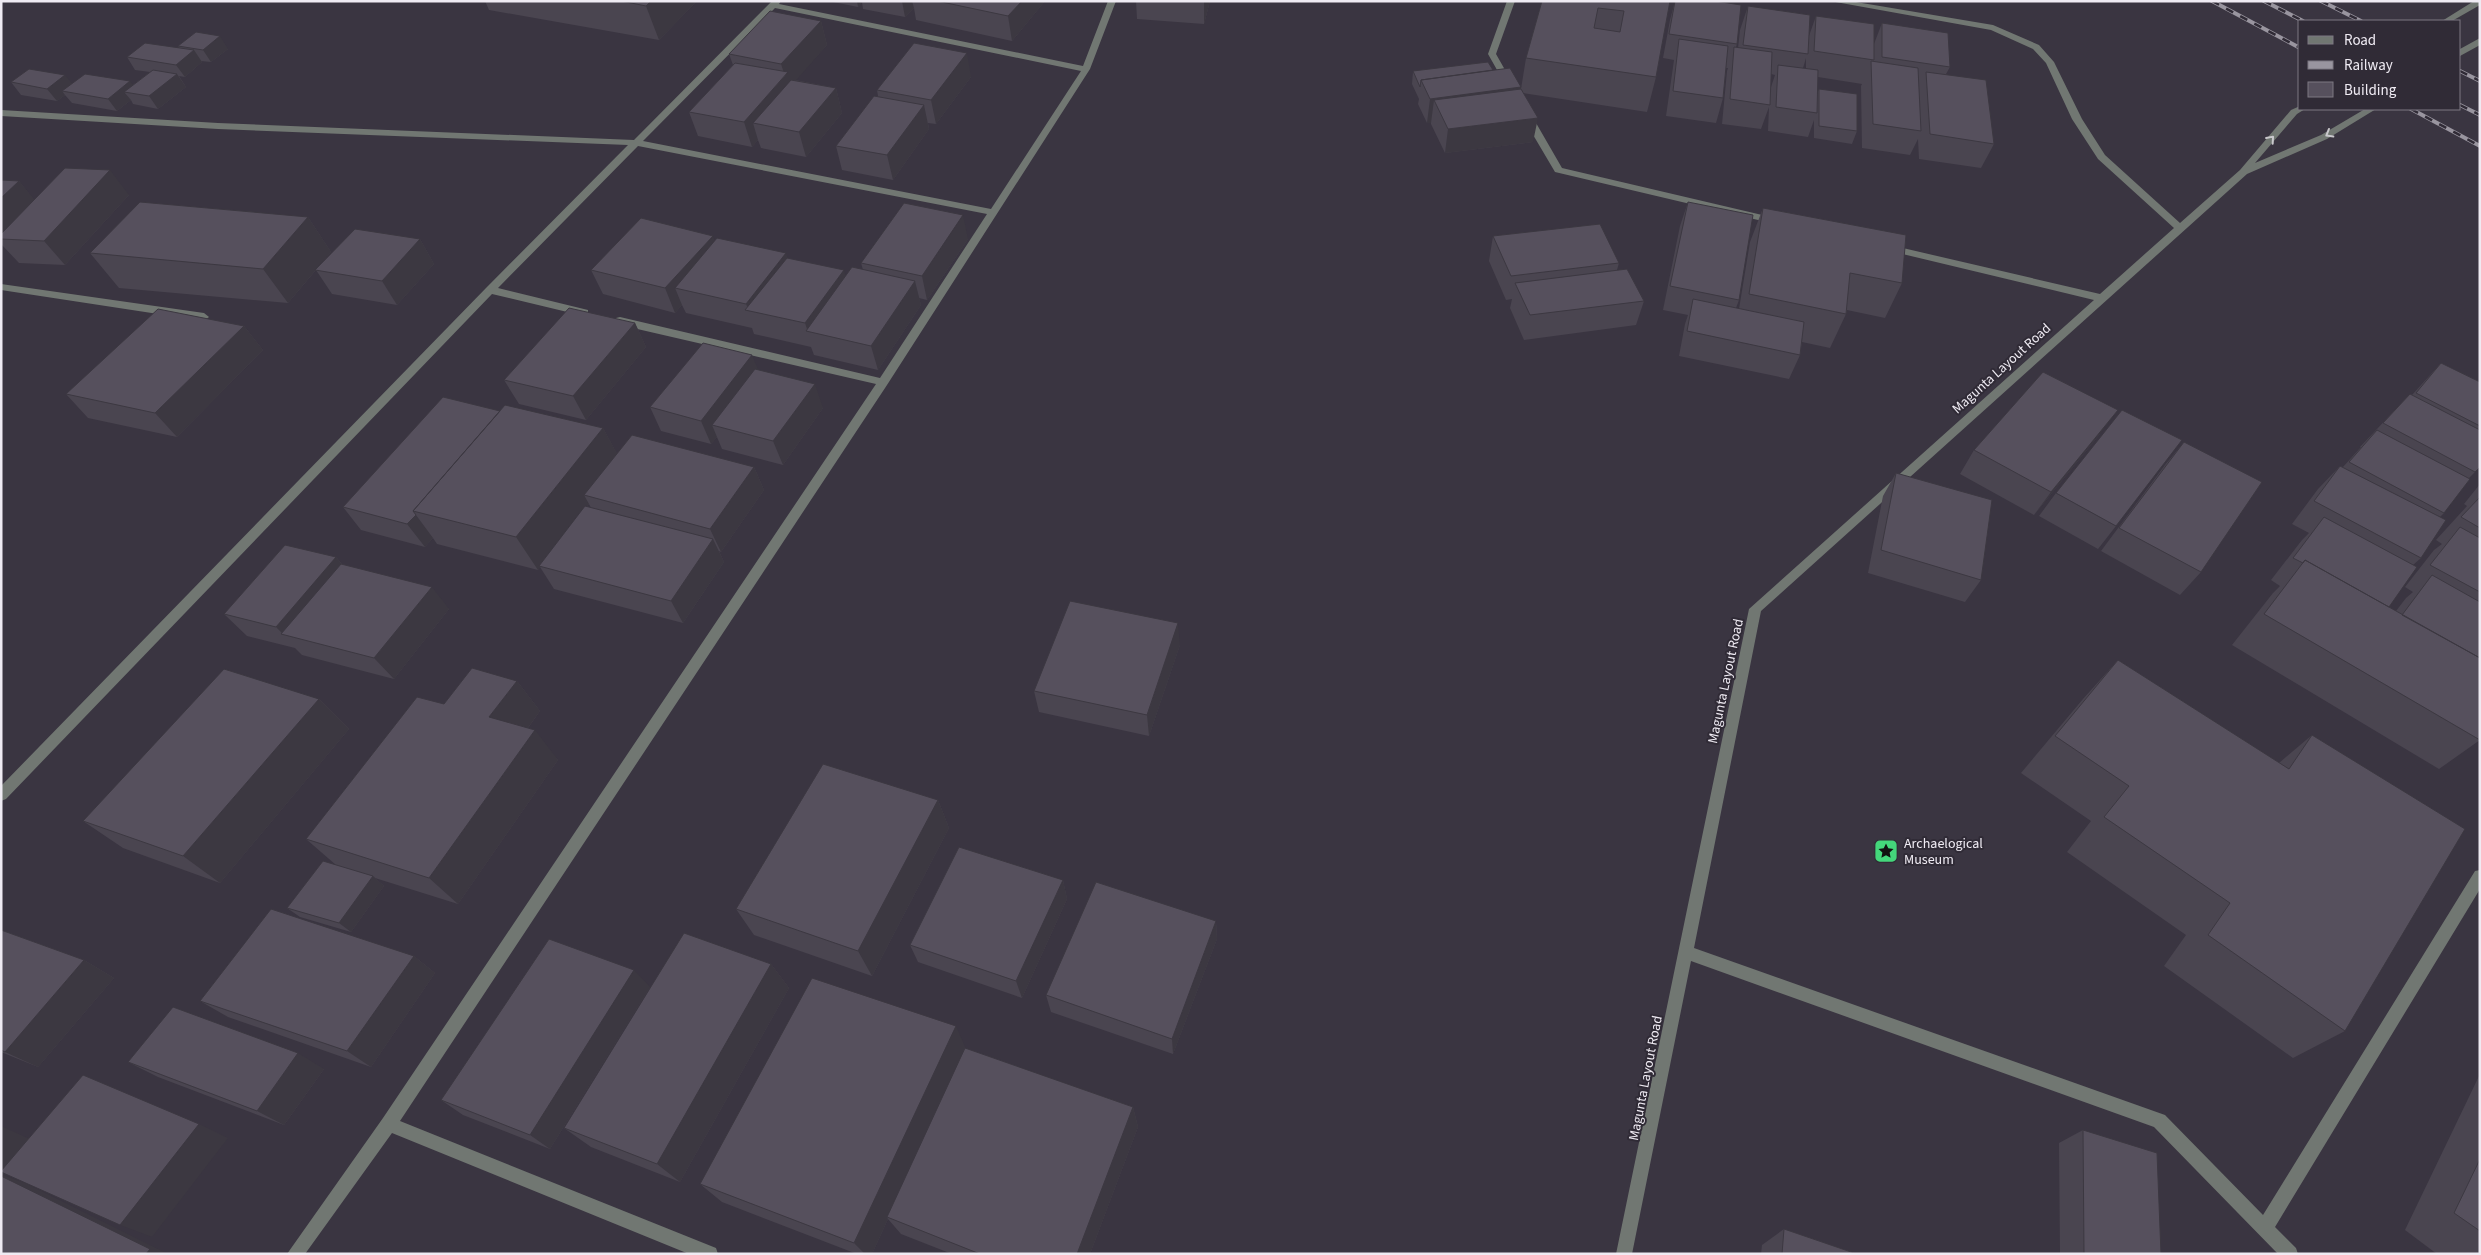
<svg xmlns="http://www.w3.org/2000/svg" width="2481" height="1255" viewBox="0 0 2481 1255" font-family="'Source Sans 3',sans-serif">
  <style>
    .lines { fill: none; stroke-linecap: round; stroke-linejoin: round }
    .minor { fill: #717772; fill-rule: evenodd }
    .rail-casing { stroke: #99959f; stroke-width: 4 }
    .rail { stroke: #302b36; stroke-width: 2.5; stroke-dasharray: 8; stroke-linecap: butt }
    .wall { fill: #4a4550; fill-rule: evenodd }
    .shaded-wall { fill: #3c3841 }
    .building { fill: #56505d; stroke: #3c3841; fill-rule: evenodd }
    .oneway { stroke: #c9c8cc }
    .labels { text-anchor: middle; stroke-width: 4; stroke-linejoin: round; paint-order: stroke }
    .street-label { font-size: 14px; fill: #efebf3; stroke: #302b36 }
    .poi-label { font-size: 14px; fill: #efebf3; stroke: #302b36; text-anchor: start }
  </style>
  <rect width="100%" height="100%" fill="#3a3541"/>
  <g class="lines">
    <path class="minor" d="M772,1H781L779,4L1083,66L1108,1H1116L1090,69L887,385L400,1121L716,1248L718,1254H689L392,1133L305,1254H287L383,1118L876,384L620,325L615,321L616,318L620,317L880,378L987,214L638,146L498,288L588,310V314L584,316L492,294L6,799L1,801V786L486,288L628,145L218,129L1,116V110L218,123L634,140ZM775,8L1081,71L991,209L643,141Z
      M1507,1H1515L1496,54L1513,84L1509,87L1505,84L1488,54Z
      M1830,1H1850L1993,25L2039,45L2054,62L2082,119L2105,155L2180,223L2240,170L2291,110L2300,106V109H2305L2297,114L2255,163L2321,135L2365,109H2376L2327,139L2247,174L1761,611L1694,948L2165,1115L2263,1215L2475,871L2480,870V889L2275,1227L2296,1248L2298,1254H2278L2154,1127L1691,961L1632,1254H1616L1749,609L2094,300L1890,251L1885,248L1890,245L2100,294L2174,228L2098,159L2072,119L2046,63L2033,49L1991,30Z
      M2474,1H2480V5L2452,21H2442Z
      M2480,38V45L2460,56V49Z
      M1527,113L1532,116L1562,168L1775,218L1780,221L1775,224L1555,172L1522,116Z
      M1,284L204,313L209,317L204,321L1,290Z"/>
    <g class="rail-casing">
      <path id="rail" d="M2212,1L2300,48
        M2264,1L2303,21
        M2321,1L2361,21
        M2460,71L2480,81
        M2460,105L2480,115
        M2411,109L2480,146"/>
    </g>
    <use href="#rail" class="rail"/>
  </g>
  <path class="wall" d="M485,1H697L659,40L489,10Z
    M828,1H1045L1012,41L916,20L914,8L905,17L863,9L862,2L858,7Z
    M1136,1H1210L1204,24L1137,19Z
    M1542,1H1670L1656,77L1647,112L1523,93L1533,142L1445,153L1431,124V123H1427L1418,104L1419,99L1412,84L1413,71L1493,70L1521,87V89L1526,58Z
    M1675,1H1715L1737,44L1736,47L1738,48L1740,30L1748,6L1809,36L1816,16L1874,44L1882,23L1950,67L1946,74L1994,144L1981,168L1919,159L1918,139L1910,155L1862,148L1861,86L1862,84L1818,77L1817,94L1819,89L1857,131L1852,144L1814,138V120L1808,137L1768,131L1769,107L1761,129L1722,124L1727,71L1728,68H1726L1723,98L1716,123L1666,116L1674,60L1663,58L1670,20ZM1806,58V68H1803ZM1771,74L1775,75L1771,87Z
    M821,21L827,45L795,80L836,88L842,113L806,157L761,148L758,140L752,147L698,136L689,112L733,65L729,54Z
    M178,46L228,49L211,62L201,61L202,62L185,77L179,76L186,87L158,109L133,104L131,100L117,111L72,103L65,95L57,101L21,95L11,82L133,85L150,72L135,70L127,57L179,48Z
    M971,77L936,124L928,123L929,129L893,180L842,170L836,146L878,96L877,90Z
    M1,180L19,181L34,200L129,195L65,265L19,263L1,244Z
    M1688,202L1739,300L1736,308L1739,309L1750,242L1763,208L1902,283L1885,318L1847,310L1846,314L1830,348L1802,342L1800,355L1789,379L1679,356L1685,324L1688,315L1663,310L1680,226Z
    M308,217L331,252L319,266L420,239L434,264L397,305L332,294L316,270L288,303L119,288L90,253Z
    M1493,236L1619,263L1617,270L1644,301L1636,325L1524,340L1510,308L1512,299L1506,300L1489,261Z
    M968,239L927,300L919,298L921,305L878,370L814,355L811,347L754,334L752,328L686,313L682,305L675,313L603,294L591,270L715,241L787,258L846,276L863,270L861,263Z
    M635,323L646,347L586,420L519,404L504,380Z
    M244,326L263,350L177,437L88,418L66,394Z
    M2441,363L2480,382V467L2469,478L2444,513L2440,517L2421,558L2413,565L2389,607L2396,611L2406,598L2413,592L2405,587L2434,550L2442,544L2436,540L2467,506L2464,504L2480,484V740L2439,769L2232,645L2273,593L2280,586L2271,580L2302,540L2309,533L2292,524L2318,489L2340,466L2343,467L2361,447H2360L2410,394L2412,395Z
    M758,370L823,408L783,465L722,449L717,437L711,444L661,431L650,407Z
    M500,411L603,428L617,454L754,467L764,490L721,552L719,551L724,562L683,623L554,589L540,567L538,570L437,544L433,538L425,547L361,530L343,507ZM589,504L591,508L586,507Z
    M2100,434L2034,515L1960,474L1974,450Z
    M2184,442L2201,572L2180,595L2101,551L2165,465Z
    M1896,473L1981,580L1965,602L1868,573L1883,496Z
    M2056,493L2116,526L2098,549L2039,516Z
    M336,557L342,564L449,609L394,679L302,655L295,648L247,636L224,614Z
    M1180,645L1149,736L1039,712L1034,691Z
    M2118,660L2279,763L2312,735L2345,1031L2293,1058L2164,966L2186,935L2067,852L2091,821L2021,773L2083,699Z
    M517,681L540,711L528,728L558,760L458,904L375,878L384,886L351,932L300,917L287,908L336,865L306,839Z
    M319,699L349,729L220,883L123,848L83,821Z
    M938,800L949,828L872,976L754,935L736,909Z
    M1063,880L1067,899L1022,998L918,962L910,945Z
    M1216,921L1217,939L1173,1054L1051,1012L1046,995Z
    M1,930L84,960L114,978L38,1067L1,1052Z
    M414,956L435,973L371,1067L228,1017L200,1001Z
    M771,964L789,988L680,1182L591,1147L564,1128Z
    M650,987L550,1149L463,1115L441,1100Z
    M966,1049L1133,1107L1138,1127L1090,1254H952L901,1234L888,1219L872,1254H857L722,1202L700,1184Z
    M128,1062L324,1069L284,1125L158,1077Z
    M2480,1074V1254H2437L2405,1230Z
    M2083,1130L2161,1254H2060L2059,1143Z
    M1784,1229L1857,1254H1761L1762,1245Z"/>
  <path class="shaded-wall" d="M651,1H697L659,40L646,6Z
    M857,1H861L862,2L858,7Z
    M902,1H912L914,8L905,17Z
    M1022,1H1045L1012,41L1008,16Z
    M1204,1H1210L1204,24Z
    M821,21L827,45L792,85L753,123L758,140L752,147L744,122L785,76L781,64Z
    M220,36L228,49L211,62L203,50Z
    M194,50L202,62L185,77L176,65Z
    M967,53L971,77L936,124L931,100Z
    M177,74L186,87L158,109L149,96Z
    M65,75L75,87L62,91L65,95L57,101L47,89Z
    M130,81L139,93L124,92L131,100L117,111L108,99Z
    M1521,87L1517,111L1434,100L1431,123H1427L1430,99Z
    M836,88L842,113L806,157L799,132Z
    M924,105L929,129L893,180L887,155Z
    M1538,118L1533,142L1445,153L1448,129Z
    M110,170L129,195L65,265L44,241Z
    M19,181L39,205L1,239V198Z
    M963,215L968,239L927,300L922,276Z
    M308,217L331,252L288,303L263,269Z
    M713,236L722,260L675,288L682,305L675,313L665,288Z
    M420,239L434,264L397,305L382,281Z
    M786,253L794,277L749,311L746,304Z
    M844,270L851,294L808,332L805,323Z
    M915,281L921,305L878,370L871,346Z
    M635,323L646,347L586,420L573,396Z
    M244,326L263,350L177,437L155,413Z
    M752,355L762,379L712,425L717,437L711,444L701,421Z
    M815,384L823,408L783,465L773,441Z
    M2118,410L2100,434L2034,515L2051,492Z
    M603,428L621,461L584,495L589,504L538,570L516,537Z
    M754,467L764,490L721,552L710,529Z
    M416,515L433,538L425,547L407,524Z
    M713,539L724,562L683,623L671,601Z
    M336,557L355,580L283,634L276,627Z
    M432,587L449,609L394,679L374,658Z
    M1178,623L1180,645L1149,736L1147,715Z
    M517,681L540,711L514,747L489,717Z
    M319,699L349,729L220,883L183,856Z
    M535,730L558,760L458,904L429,878Z
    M938,800L949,828L872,976L858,951Z
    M373,876L384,886L351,932L339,923Z
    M1063,880L1067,899L1022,998L1016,981Z
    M1216,921L1217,939L1173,1054L1172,1039Z
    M414,956L435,973L371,1067L347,1051Z
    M84,960L114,978L38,1067L5,1052Z
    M771,964L789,988L680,1182L657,1164Z
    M634,970L650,987L550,1149L530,1135Z
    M956,1026L966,1049L887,1217L888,1219L872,1254H865L854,1243Z
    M298,1053L324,1069L284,1125L257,1111Z
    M1133,1107L1138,1127L1090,1254H1077Z
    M199,1124L228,1138L152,1237L120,1225Z
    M1,1126L32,1140L3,1175L25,1183L168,1254H146L1,1177Z"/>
  <path class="building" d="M621,1H651L646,6Z
    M937,1H1022L1008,16Z
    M1542,1H1670L1656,77L1526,58ZM1598,8L1624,11L1620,32L1594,28Z
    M1675,1H1715L1741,5L1737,44L1669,34Z
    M1748,6L1810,15L1808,54L1743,45Z
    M770,11L821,21L781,64L729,54Z
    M1816,16L1874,24V60L1814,51Z
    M1882,23L1948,33L1950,67L1882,57Z
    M196,32L220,36L203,50L178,46Z
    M1679,39L1728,46L1723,98L1673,91Z
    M145,43L194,50L176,65L127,57Z
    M914,43L967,53L931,100L877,90Z
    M1734,47L1772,52L1770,105L1730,99Z
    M1871,61L1918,68L1921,131L1873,124Z
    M1488,62L1493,70L1421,80L1420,87L1413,71Z
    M735,63L788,72L744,122L689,112Z
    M1778,65L1818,70L1817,113L1776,107Z
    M1510,68L1521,87L1430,99L1421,80Z
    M29,69L65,75L47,89L11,82Z
    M153,70L177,74L149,96L124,92Z
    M1926,72L1986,80L1994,144L1930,134Z
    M85,74L130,81L108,99L62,91Z
    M791,80L836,88L799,132L753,123Z
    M1521,89L1538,118L1448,129L1434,100Z
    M1819,89L1857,94V131L1819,126Z
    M874,96L924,105L887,155L836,146Z
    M65,168L110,170L44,241L1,239V234Z
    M1,180L19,181L1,198Z
    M140,202L308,217L263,269L90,253Z
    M1688,202L1753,215L1739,300L1670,286Z
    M904,203L963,215L922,276L861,263Z
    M1763,208L1906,235L1902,283L1850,273L1846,314L1749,294Z
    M641,218L713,236L665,288L591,270Z
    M1600,224L1619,263L1511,276L1493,236Z
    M355,229L420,239L382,281L315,270Z
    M717,238L786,253L746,304L675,288Z
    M787,258L844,270L805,323L745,310Z
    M852,267L915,281L871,346L806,331Z
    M1627,269L1644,301L1530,315L1515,283Z
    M1693,299L1804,322L1800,355L1687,331Z
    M569,308L635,323L573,396L504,380Z
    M158,309L244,326L155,413L66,394Z
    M703,343L752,355L701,421L650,407Z
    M2441,363L2480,382V426L2416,393Z
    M755,369L815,384L773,441L712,425Z
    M2043,372L2118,410L2051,492L1974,450Z
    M2410,394L2480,430V467L2475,472L2383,423Z
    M443,397L500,411L413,511L416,515L407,524L343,507Z
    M505,405L603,428L516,537L413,511Z
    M2122,410L2182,440L2116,526L2056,493Z
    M2377,430L2470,479L2444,513L2349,462Z
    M632,435L754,467L710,529L584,495Z
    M2184,442L2262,482L2201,572L2119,528Z
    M2340,466L2446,520L2421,558L2314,501Z
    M1896,473L1992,500L1981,580L1881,550Z
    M2480,497V528L2461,517Z
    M585,506L713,539L671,601L539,566Z
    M2324,517L2417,567L2389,607L2305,560L2303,563L2293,558Z
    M2460,527L2480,538V592L2430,565Z
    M285,545L336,557L276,627L224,614Z
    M2305,560L2480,658V740L2264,614Z
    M341,564L432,587L374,658L281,634Z
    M2432,575L2480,602V658L2402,615Z
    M1070,601L1178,623L1147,715L1034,691Z
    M2118,660L2289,769L2312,735L2465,829L2345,1031L2208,935L2230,903L2104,817L2129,786L2055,736Z
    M472,668L517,681L489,717L535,730L429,878L306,839L417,697L444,704Z
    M224,669L319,699L183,856L83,821Z
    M823,764L938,800L858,951L736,909Z
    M959,847L1063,880L1016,981L910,945Z
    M323,861L373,876L339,923L287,908Z
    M1096,882L1216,921L1172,1039L1046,995Z
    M271,909L414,956L347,1051L200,1001Z
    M1,930L84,960L5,1052L1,1050Z
    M684,933L771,964L657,1164L564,1128Z
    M549,939L634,970L530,1135L441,1100Z
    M812,978L956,1026L854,1243L700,1184Z
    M173,1007L298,1053L257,1111L128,1062Z
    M965,1048L1133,1107L1077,1254H980L887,1217Z
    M83,1075L199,1124L120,1225L1,1172V1171Z
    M2083,1130L2157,1153L2161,1254H2084Z
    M2480,1159V1231L2454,1213Z
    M1,1176L150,1249L146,1254H1Z
    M1784,1229L1857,1254H1782Z"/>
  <defs><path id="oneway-chevron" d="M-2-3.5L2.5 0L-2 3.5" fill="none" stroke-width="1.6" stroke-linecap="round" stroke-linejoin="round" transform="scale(1.25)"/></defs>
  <g class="oneway">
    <use href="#oneway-chevron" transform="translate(2329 134) rotate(150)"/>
    <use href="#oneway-chevron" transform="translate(2271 139) rotate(-49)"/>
  </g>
  <defs>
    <g id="sight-square" transform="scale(1.25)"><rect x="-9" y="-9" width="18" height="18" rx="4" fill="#44d77b" stroke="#302b36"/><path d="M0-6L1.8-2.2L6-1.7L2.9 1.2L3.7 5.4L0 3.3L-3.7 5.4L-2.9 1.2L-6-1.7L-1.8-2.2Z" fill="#111"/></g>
  </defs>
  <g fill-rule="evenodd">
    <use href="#sight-square" x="1886" y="851"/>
  </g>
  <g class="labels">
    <g class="street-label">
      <text transform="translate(2001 368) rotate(-42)" y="5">Magunta Layout Road</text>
      <text transform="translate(1725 681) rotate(-78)" y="5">Magunta Layout Road</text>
      <text transform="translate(1645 1078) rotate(-79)" y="5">Magunta Layout Road</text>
    </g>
    <g class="poi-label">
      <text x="1904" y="848">Archaelogical<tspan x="1904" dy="16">Museum</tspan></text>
    </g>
  </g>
  <rect width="2481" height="1255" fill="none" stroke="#efebf3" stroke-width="5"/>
  <rect x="2298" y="20" width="162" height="90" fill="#302b36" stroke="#7c7882"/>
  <rect x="2308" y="36" width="25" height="8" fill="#717772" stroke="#7c7882"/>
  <text x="2344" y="45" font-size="15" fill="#efebf3">Road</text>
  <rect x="2308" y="61" width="25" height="8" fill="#99959f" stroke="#7c7882"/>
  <text x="2344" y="70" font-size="15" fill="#efebf3">Railway</text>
  <rect x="2308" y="82" width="25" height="15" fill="#56505d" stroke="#7c7882"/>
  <text x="2344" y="95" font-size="15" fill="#efebf3">Building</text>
</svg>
